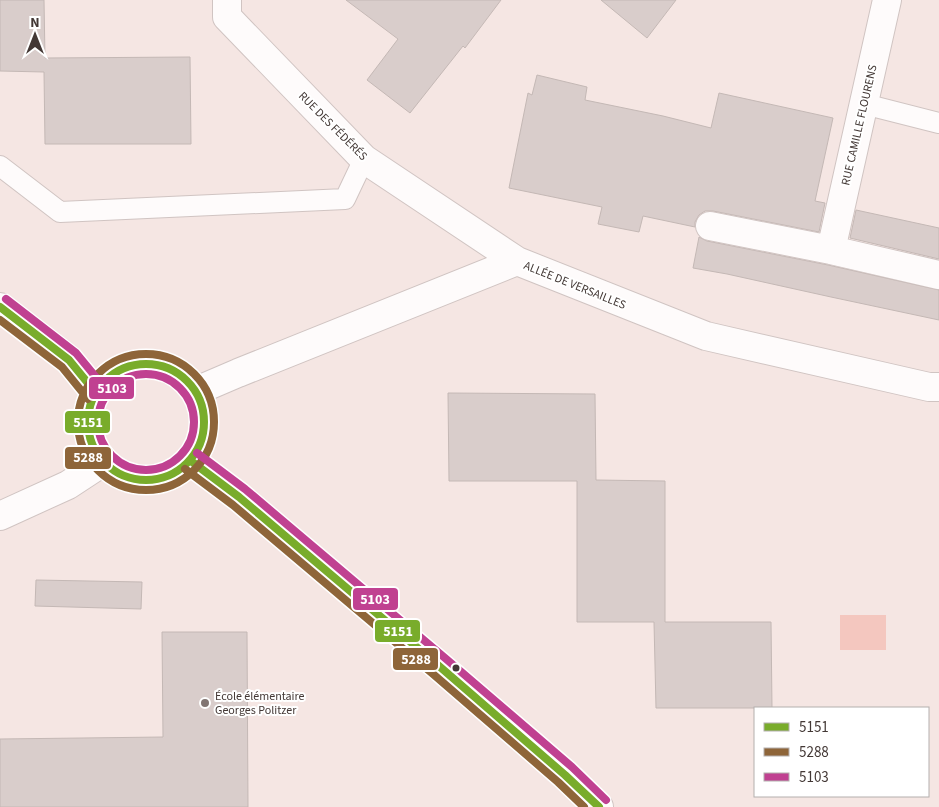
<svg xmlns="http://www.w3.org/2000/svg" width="939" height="807" viewBox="0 0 939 807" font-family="'Source Sans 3',sans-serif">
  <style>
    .green { fill: #f4c7bf }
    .building { fill: #d9cdcb; stroke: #c4b8b5 }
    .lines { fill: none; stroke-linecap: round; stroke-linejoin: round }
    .service-casing { stroke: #d0c4c2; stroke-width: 22 }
    .minor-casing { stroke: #d0c4c2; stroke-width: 30 }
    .tertiary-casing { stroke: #d0c4c2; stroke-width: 30 }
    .service { stroke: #fefbfb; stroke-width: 20 }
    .minor { stroke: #fefbfb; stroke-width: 28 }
    .tertiary { stroke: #fefbfb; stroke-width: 28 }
    .bus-1-casing { stroke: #fff; stroke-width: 11 }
    .bus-2-casing { stroke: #fff; stroke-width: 11 }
    .bus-3-casing { stroke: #fff; stroke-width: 11 }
    .bus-1 { stroke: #79ac2b; stroke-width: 8 }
    .bus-2 { stroke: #8e6539; stroke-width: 8 }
    .bus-3 { stroke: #c04191; stroke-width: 8 }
    .bus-dot { fill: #433835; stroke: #fff; stroke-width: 2 }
    .poi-dot { fill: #817572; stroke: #fff; stroke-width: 2 }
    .labels { text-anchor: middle; stroke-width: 4; stroke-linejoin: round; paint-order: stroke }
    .street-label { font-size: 12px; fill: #433835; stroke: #fff }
    .poi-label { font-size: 12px; fill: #433835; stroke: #fff; text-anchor: start }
    .line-badge { stroke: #fff; stroke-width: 2 }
    .badge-label { font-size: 14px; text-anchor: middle; font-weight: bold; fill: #fff }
  </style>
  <rect width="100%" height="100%" fill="#f5e6e3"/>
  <path class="green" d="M840,615H886V650H840Z"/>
  <path class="building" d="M0,0H44L45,58L190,57L191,144H45L44,72L0,71Z
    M346,0H501L465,48L463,46L410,113L367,80L398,39Z
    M601,0H676L647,38Z
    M537,75L587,87L585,100L663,116L711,128L719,93L833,118L815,201L825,203L819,232L713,211H705L699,215L695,222V227L643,216L639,232L598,224L602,207L509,188L528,93L532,95Z
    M856,210L939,228V259L850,238Z
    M699,237L707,241L828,265L939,290V320L831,297L727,274L693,268Z
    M448,393L595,394L596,480L665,481V622H771L772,708H656L654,622H577V481H449Z
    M36,580L142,582L141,609L35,606Z
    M162,632H247L248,807H0V739L163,737Z"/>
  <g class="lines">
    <g class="service-casing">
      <path id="service" d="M864,104L939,123
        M0,166L60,212L345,199L364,159"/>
    </g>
    <g class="minor-casing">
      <path id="minor" d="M227,0V17L364,159L517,261L706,336L929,387H939
        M710,226L831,250L887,0
        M831,250L939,275
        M196,391L238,373L517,261
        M0,516L68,485L103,462"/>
    </g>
    <g class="tertiary-casing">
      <path id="tertiary" d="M0,307L69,360L96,393
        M88 422a58 58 0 1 1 116 0a58 58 0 1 1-116 0Z
        M191,461L239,497L439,666L565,775L599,807"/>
    </g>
    <use href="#service" class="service"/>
    <use href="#minor" class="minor"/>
    <use href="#tertiary" class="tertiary"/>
    <g class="bus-1-casing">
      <path id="bus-1" d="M0,307L69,360L96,393
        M88 422a58 58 0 1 1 116 0a58 58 0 1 1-116 0Z
        M191,461L239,497L439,666L565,775L599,807"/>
    </g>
    <g class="bus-2-casing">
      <path id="bus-2" d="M0,320L62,367L88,399
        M78 422a68 68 0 1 1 136 0a68 68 0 1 1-136 0Z
        M185,469L233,505L433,674L558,782L584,807"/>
    </g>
    <g class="bus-3-casing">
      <path id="bus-3" d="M6,299L76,353L104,387
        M98 422a48 48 0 1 1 96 0a48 48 0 1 1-96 0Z
        M197,453L245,489L445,658L572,767L606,800"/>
    </g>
    <use href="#bus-1" class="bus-1"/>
    <use href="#bus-2" class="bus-2"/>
    <use href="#bus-3" class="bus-3"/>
  </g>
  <circle class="bus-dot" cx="456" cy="668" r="4.5"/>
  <circle class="poi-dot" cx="205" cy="703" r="5"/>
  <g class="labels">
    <g class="street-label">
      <text transform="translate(859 125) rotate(-77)" y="4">RUE CAMILLE FLOURENS</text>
      <text transform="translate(333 126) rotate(45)" y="4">RUE DES FÉDÉRÉS</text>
      <text transform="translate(575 285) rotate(22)" y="4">ALLÉE DE VERSAILLES</text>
    </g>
    <g class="poi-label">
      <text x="215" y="700">École élémentaire<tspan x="215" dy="14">Georges Politzer</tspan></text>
    </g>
  </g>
  <g class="line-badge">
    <rect x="88" y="376" width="47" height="24" rx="5" fill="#c04191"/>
    <rect x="64" y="410" width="47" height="24" rx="5" fill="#79ac2b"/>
    <rect x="64" y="446" width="48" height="24" rx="5" fill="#8e6539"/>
    <rect x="352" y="587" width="47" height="24" rx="5" fill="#c04191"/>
    <rect x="374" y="619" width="47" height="24" rx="5" fill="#79ac2b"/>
    <rect x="392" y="647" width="47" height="24" rx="5" fill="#8e6539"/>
  </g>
  <g class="badge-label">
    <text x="112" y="393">5103</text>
    <text x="88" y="427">5151</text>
    <text x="88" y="462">5288</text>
    <text x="375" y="604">5103</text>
    <text x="398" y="636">5151</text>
    <text x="416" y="664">5288</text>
  </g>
  <rect x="754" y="707" width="175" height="90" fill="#ffffff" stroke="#b4afae"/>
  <rect x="764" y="723" width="25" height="8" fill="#79ac2b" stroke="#b4afae"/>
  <text x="799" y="732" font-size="15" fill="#433835">5151</text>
  <rect x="764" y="748" width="25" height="8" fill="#8e6539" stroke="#b4afae"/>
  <text x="799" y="757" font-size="15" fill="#433835">5288</text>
  <rect x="764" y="773" width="25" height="8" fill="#c04191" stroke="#b4afae"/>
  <text x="799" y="782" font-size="15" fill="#433835">5103</text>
  <g transform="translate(35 35)" stroke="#ffffff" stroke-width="4" paint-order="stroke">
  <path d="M0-4L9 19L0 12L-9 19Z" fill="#433835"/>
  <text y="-8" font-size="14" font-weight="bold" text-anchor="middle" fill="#433835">N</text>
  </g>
</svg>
